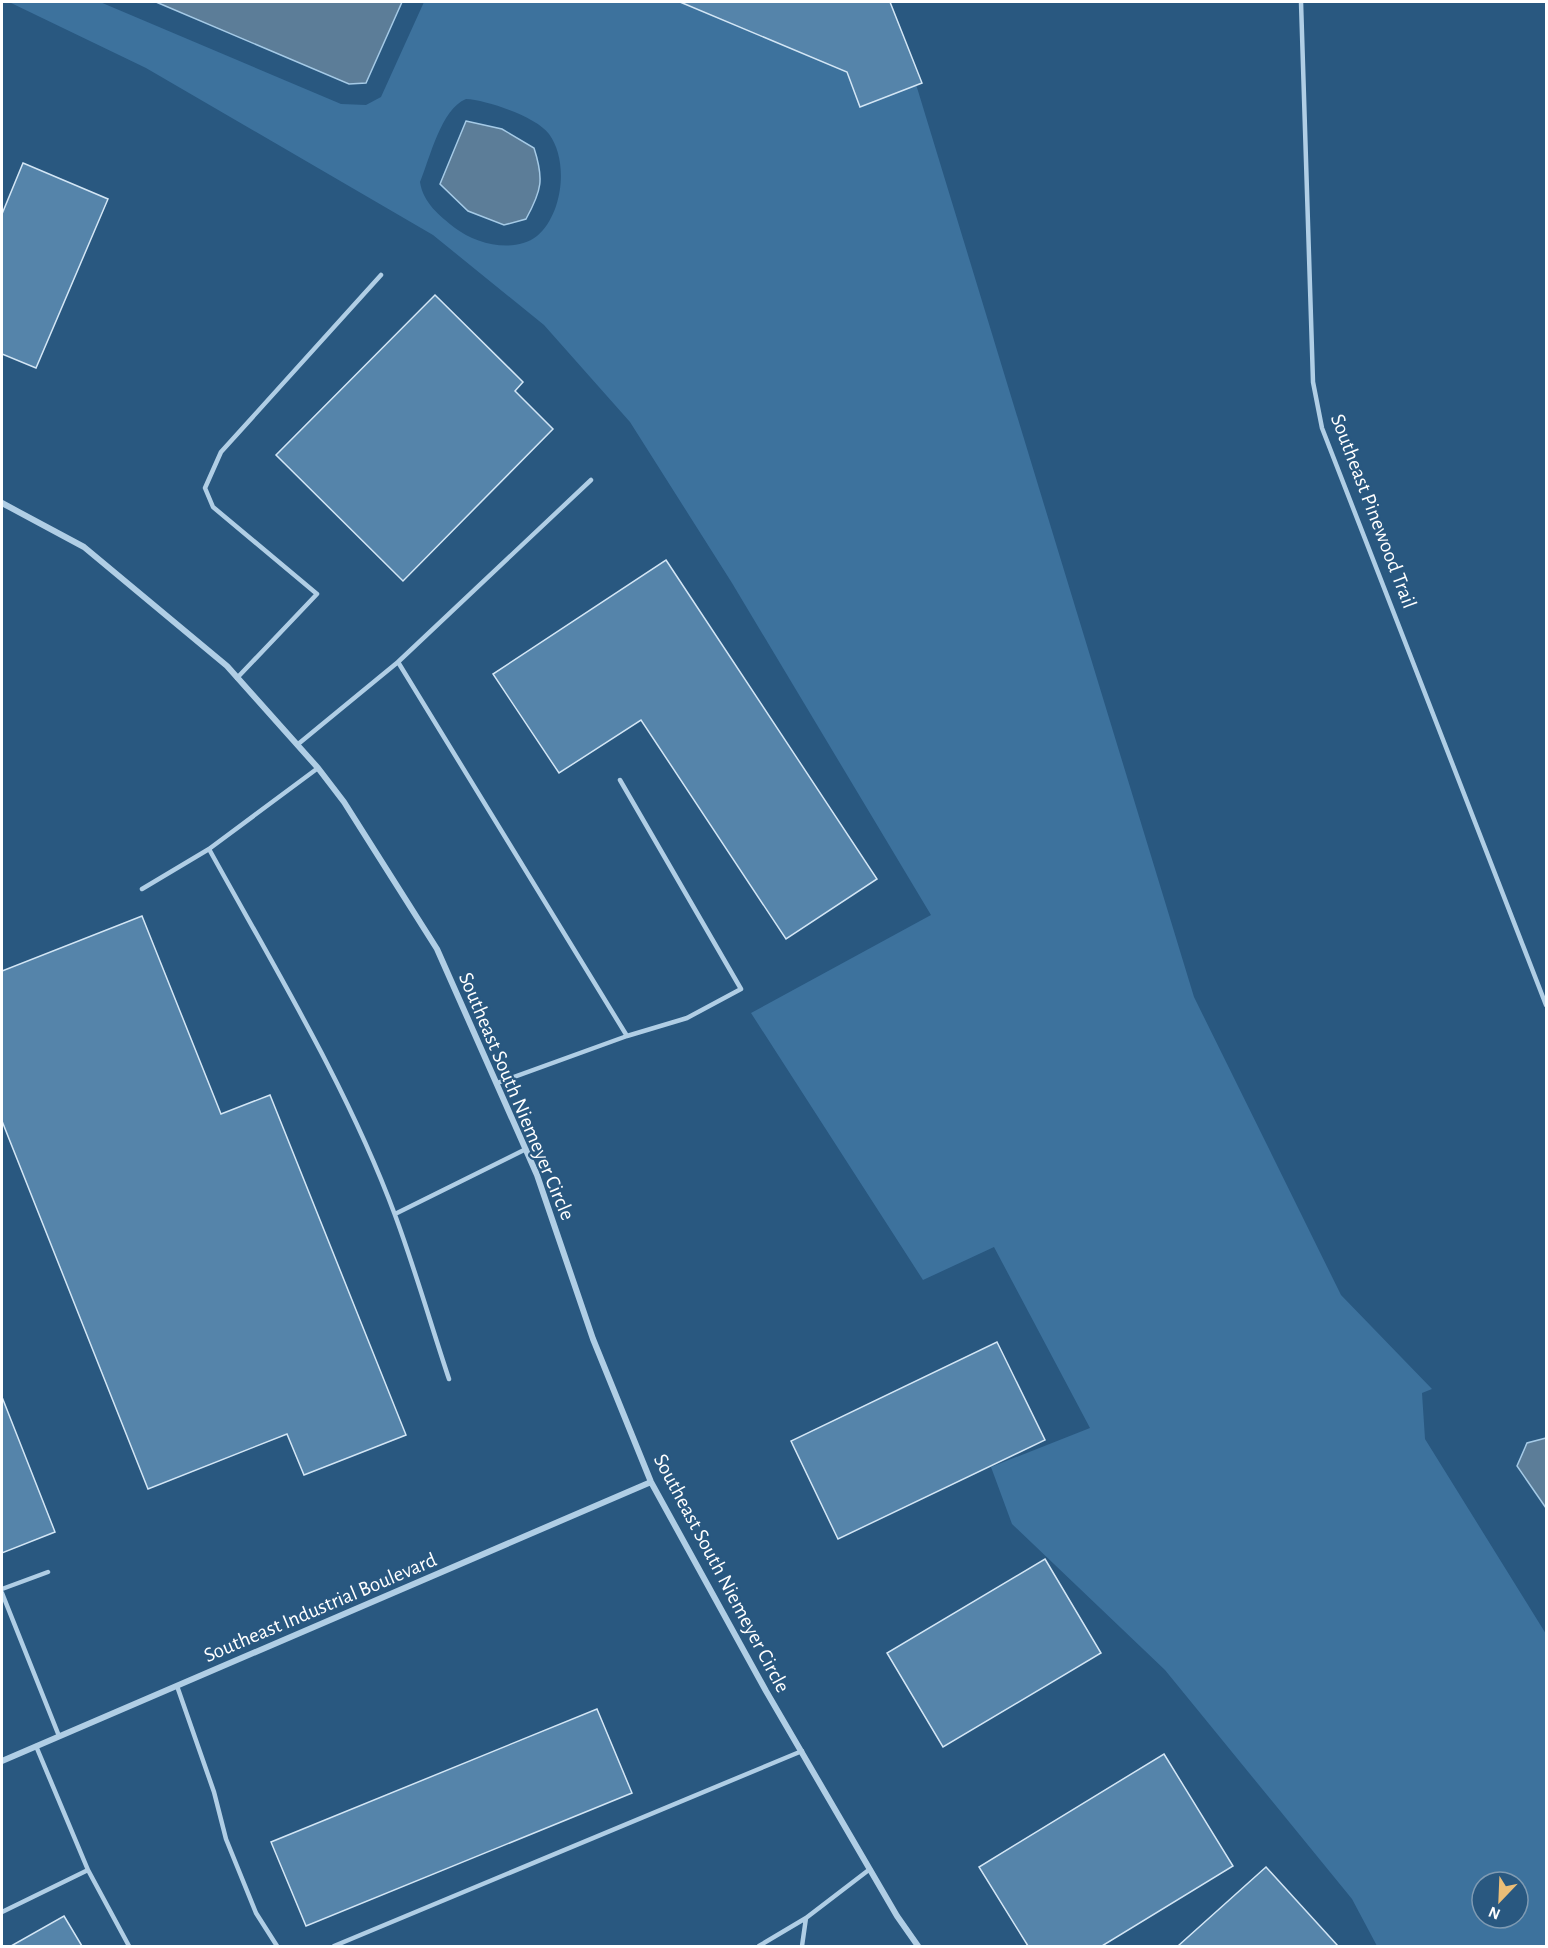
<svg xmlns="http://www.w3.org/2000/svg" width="1548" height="1948" viewBox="0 0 1548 1948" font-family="'Alegreya Sans',sans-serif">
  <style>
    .green { fill: #3d729d; fill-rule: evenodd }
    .water { fill: #5c7d98; stroke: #a5cae6; stroke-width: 1.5 }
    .building { fill: #5584aa; stroke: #d3e6f5; stroke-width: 1.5 }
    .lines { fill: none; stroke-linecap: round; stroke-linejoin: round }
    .lane { stroke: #b0cee5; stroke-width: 4.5 }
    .street { stroke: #b0cee5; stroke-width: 6 }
    .labels { text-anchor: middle; stroke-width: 4.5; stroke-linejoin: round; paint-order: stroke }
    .street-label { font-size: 21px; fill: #fff; stroke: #295880 }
  </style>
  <rect width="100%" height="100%" fill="#295880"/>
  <path class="green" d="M9,2H100L341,104L366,105L381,97L424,2H726L915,81L1194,997L1341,1295L1432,1389L1422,1393L1425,1439L1546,1634V1946H1377L1352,1899L1165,1670L1012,1524L991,1467L1090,1428L994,1247L923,1280L751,1013L931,915L732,583L630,422L544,325L433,235L146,68ZM466,99C487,100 537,117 549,134C569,161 563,214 537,236C514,254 476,244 455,228C440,216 423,203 420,182C430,158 441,109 466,99ZM1482,1882H1518V1918H1482Z"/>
  <path class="water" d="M156,2H402L366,83L349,84Z
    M466,121L502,129L534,148C544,179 542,190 526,219L504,225L468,211L440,184Z
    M1546,1438V1508L1517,1466L1527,1443Z"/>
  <path class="building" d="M680,2H890L922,83L860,107L847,72Z
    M23,163L108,199L36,368L2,354V214Z
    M435,295L523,382L515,391L553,429L403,581L276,455Z
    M666,560L877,879L786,939L641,720L559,773L493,674Z
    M142,916L221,1114L270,1095L406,1435L304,1475L287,1434L148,1489L2,1121V971Z
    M997,1342L1045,1440L838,1539L791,1441Z
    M2,1397L55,1532L2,1553Z
    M1045,1559L1101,1653L943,1747L887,1653Z
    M597,1709L632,1793L306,1926L271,1842Z
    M1164,1754L1233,1866L1102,1946H1028L979,1867Z
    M1266,1867L1338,1946H1178Z
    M64,1916L82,1946H11Z"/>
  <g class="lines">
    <path class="lane" d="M1301,2L1313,382L1322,428L1546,1005
      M398,662L591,480
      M237,678L317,594L213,507L205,488L221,452L381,275
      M297,745L398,662L627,1036L497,1083
      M318,768L209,849C274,967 348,1088 395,1215C415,1269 431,1325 449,1379
      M620,780L741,989L687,1018L627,1036
      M142,889L209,849
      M395,1214L526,1149
      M2,1589L48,1572
      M2,1593L59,1736
      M177,1686L214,1792L226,1839L256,1913L277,1946
      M36,1746L88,1870L129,1946
      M2,1912L88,1870
      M334,1946L802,1751
      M759,1946L806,1918
      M802,1946L806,1918L870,1869"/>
    <path class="street" d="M2,503L84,547L227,666L318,768L344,802L437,949L537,1175L593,1339L651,1482L766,1691L897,1916L918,1946
      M2,1761L651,1482"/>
  </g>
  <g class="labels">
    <g class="street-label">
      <text transform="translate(1374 511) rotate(69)" y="7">Southeast Pinewood Trail</text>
      <text transform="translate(517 1096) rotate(67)" y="7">Southeast South Niemeyer Circle</text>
      <text transform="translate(722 1573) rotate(62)" y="7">Southeast South Niemeyer Circle</text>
      <text transform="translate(320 1607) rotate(-23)" y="7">Southeast Industrial Boulevard</text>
    </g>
  </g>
  <rect width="1548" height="1948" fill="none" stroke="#ffffff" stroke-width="6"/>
  <g transform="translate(1500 1900) rotate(203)"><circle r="28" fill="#295880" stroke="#7f9bb3" stroke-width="1.5"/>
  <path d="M0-4.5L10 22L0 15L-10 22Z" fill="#ecbe77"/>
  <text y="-9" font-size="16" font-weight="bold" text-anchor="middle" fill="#ffffff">N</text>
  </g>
</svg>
